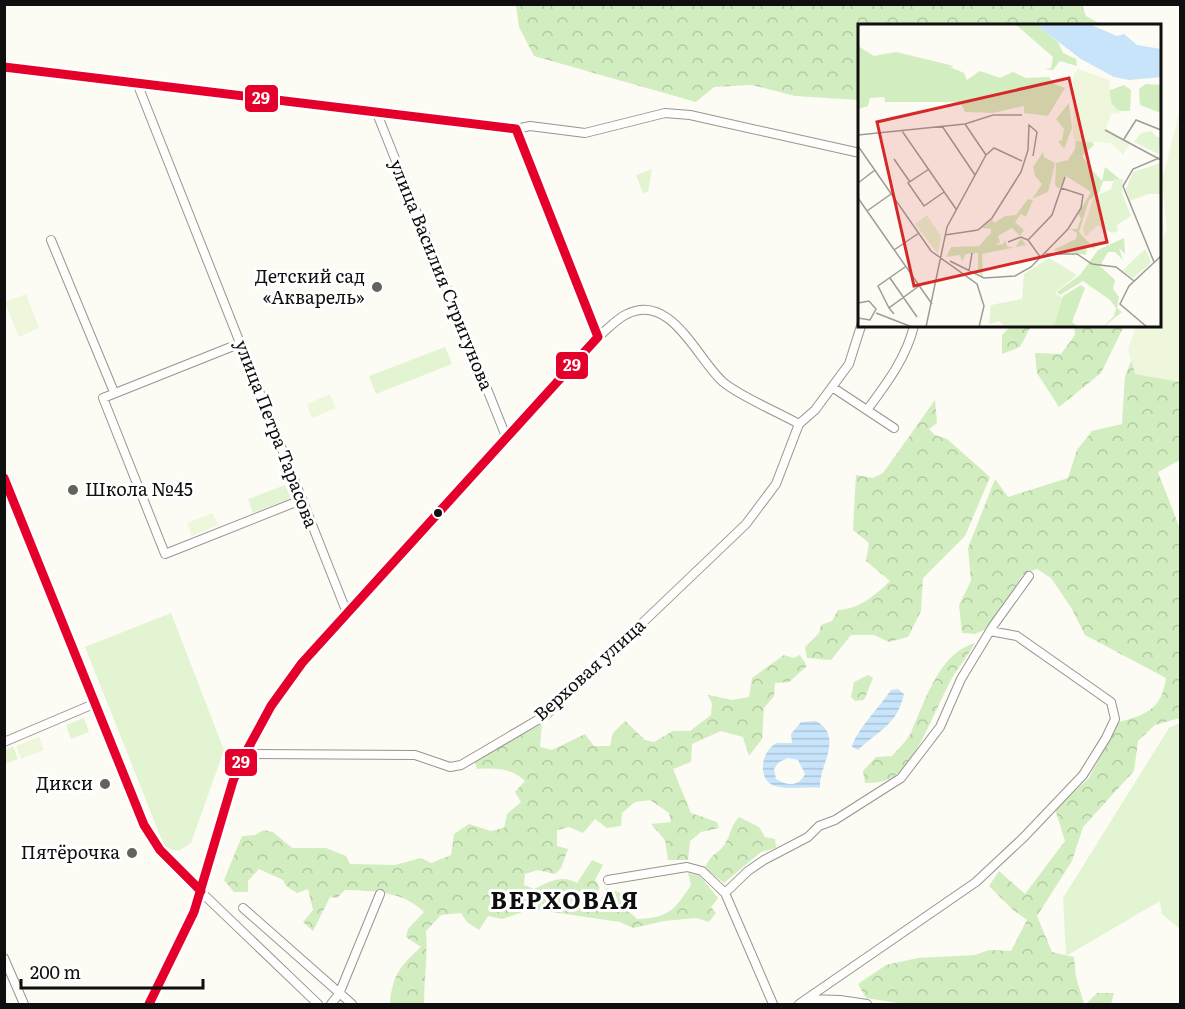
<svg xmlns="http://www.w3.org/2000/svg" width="1185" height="1009" viewBox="0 0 1185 1009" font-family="Literata,serif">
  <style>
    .forest { fill: url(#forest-crowns) }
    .park { fill: #e3f4d2 }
    .pitch { fill: #eef7dc }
    .water { fill: url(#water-rules); fill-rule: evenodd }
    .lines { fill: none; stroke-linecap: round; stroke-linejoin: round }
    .minor-casing { stroke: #969592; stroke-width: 10 }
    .minor { stroke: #fffefd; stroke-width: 8 }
    .bus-1-casing { stroke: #fff; stroke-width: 14 }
    .bus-1 { stroke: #e4002b; stroke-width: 9 }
    .poi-dot { fill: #62625f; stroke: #fff; stroke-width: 2 }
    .bus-dot { fill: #0f0f0f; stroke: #fff; stroke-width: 2 }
    .labels { text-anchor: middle; stroke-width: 6; stroke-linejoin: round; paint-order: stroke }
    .street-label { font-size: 18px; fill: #0f0f0f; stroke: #fff }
    .poi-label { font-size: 18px; fill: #0f0f0f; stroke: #fff; text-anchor: end }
    .district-label { font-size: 24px; font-weight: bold; letter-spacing: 1.5px; fill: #0f0f0f; stroke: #fff }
    .inset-road { fill: none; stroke: #9d9d98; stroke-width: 1.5 }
    .view { fill: #d62828; fill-opacity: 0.15; stroke: #d62828; stroke-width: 3 }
    .inset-edge { fill: none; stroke: #0f0f0f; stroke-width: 3 }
    .line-badge { stroke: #fff; stroke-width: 2 }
    .badge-label { font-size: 16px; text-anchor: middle; font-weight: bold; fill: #fff }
  </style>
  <defs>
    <pattern id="forest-crowns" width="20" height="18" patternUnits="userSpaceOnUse" patternTransform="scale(1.5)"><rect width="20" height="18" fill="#d2edbf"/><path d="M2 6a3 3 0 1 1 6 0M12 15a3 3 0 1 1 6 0" fill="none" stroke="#b3caa3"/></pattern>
    <pattern id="water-rules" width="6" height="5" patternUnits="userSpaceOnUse" patternTransform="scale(1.5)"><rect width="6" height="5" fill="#c7e4fa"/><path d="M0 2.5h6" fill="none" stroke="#aac2d5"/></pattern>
  </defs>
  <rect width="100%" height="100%" fill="#fcfbf4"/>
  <path class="forest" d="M1082,4L1086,16L1102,25L860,26L859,100L795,96L752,85L714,87L696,102L534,56L519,27L516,5Z
    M1180,243V460L1158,472L1180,529V718L1155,725L1138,741L1134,771L1083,827L1072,861L1037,916L1052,952L1074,957L1076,977L1084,1004H904L866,998L858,984L886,965L918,958L975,955L989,950L1011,951L1027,920L1012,909L989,886L999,871L1025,894L1065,841L1055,809L1089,778L1117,723C1146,714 1161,711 1166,678L1085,635L1072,609L1051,578L1037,569L1023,574L991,627L975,634L962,633L959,605L971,581L968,548L995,479L1008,497L1068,478L1077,450L1092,431L1122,424L1125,376L1146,326H1160Z
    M1011,326H1031L1020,347L1002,354V335Z
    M1074,326H1124L1101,373L1059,407L1037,373L1035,353L1061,354L1075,335Z
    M935,400L937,423L929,429L935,435L947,439L990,477L965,536L923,578L921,611L908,637L889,642L874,635H851L831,660L807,658L805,647L819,633L821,625L832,621L838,610C860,609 875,595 890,581L866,561L869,543L853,530L856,475L873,478L883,473Z
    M975,643C968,656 959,666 952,678C937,706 925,740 906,765C896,779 880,784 865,783L863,771L876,757L892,756C899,748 908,740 912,730C925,701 940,652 975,643Z
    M784,655L793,658L800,655L807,666L789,682L775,683L774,696L764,708L762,739L749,756L743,737L721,731L692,744L691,762L673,769L691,813L717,822L719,828L701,832L690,841L688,860H668L665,840L651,824L671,822L669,813L650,800L635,802L622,813L621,826L607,828L595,819L583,833L569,827L557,830V846L568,849L561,868L555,874L538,870L525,874L524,885L534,889C549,882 561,874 577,883L592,860L603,865L595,880L600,888L592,897L599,903L606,888L621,893L624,907L637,919C668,918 675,910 691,885L688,873L700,876L718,898L711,907L716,913L709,922L696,918L664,921L633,928L620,922L531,909L502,919L488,916L479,930L467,922L461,913L441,915L426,931C428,956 424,979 424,1004H390C392,976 400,966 421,947L406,937L408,929L424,912C403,891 373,891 345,890L337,898L330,897L313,931L303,922L313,910L308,889L297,893L286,886L283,880L259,869L248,881V892H234L224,880L242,836L255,835L264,830L273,832L292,848H326L346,856L350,864L395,865L421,858L431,863L451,855L454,834L469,824L491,831L504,828L507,814L521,802L515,792L525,781C511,768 496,768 477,769L474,760L542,722L540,747L552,750L585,734L594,746H610L613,733L625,721L645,740L654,742L673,731H690L711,715L712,704L708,695L732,700L749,697L752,678Z
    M868,675L873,678L864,700L855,701L851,697L854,682Z
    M739,817L759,827L765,837L775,839L776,848L761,852L724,883L705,868C712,851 719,855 726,842C732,832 729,829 739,817Z
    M1097,993H1114L1111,1004H1086Z"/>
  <path class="park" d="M652,169L648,192L643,193L636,175Z
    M445,347L452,364L376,394L369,376Z
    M285,485L291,498L253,513L248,499Z
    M171,613L224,750L191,843L179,851L165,848L85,647Z
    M84,718L89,732L71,739L66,725Z
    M1180,723V929L1162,914L1160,901L1066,956L1063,898L1169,728Z
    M13,746L18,759L5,764V750Z"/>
  <path class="pitch" d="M1180,108V382L1135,374L1128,349L1136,326H1160V245L1167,230L1162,181Z
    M26,294L39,328L19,337L5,302Z
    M330,394L336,408L312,418L307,404Z
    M213,513L218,525L192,536L187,523Z
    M39,737L44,750L21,759L16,746Z"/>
  <path class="water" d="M898,689L904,694C897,725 879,730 858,750L852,747C855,732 881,705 891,690Z
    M816,721C845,737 818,766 820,788C801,785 761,798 763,765C764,755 769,747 777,743H792L791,734L801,722ZM788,758L798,760L805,774C799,787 787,786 776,779L774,769L779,762Z"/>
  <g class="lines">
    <g class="minor-casing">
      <path id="minor" d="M4,67L516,129L530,126L585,133L665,113L690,115L860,153
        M137,83L347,613
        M376,111L507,439
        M516,129L598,337
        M51,240L114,392
        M241,343L103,398L165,554L301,500
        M832,387L894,428
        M867,410C887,383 906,358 914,326
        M4,477L144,825L176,868L318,1004
        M4,742L96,703
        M245,754L415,755L450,767L461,765L546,715L746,524L776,484L799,424L815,410L849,364L861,326
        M608,880L687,867L702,871L725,893
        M243,908L352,1004
        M4,958L24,1004
        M809,999L840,1000L867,1004
        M149,1004L194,912L233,781L245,754L271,706L302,663L598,337C607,330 616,319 627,314C671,292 697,359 723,382C741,397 778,412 799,424
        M331,1004L339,994L380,894
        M773,1004L725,893L748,871L764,860L808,837L819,826L835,820L901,778L940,727L961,679L993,626L1029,576
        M799,1004L976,882L1024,837L1083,775L1106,738L1115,719L1111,702L1017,636L990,631"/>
    </g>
    <use href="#minor" class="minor"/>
    <g class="bus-1-casing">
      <path id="bus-1" d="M4,67L516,129L598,337L302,663L271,706L245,754L233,781L194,912L149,1004
        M4,478L144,825L160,850L201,891"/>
    </g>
    <use href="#bus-1" class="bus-1"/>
  </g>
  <g class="poi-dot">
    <circle cx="377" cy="287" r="6"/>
    <circle cx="73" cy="490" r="6"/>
    <circle cx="105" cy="784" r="6"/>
    <circle cx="132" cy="853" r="6"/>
  </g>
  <circle class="bus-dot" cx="438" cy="513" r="5"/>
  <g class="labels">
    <g class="street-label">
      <text transform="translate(441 275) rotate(68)" y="6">улица Василия Стригунова</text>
      <text transform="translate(276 434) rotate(69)" y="6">улица Петра Тарасова</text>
      <text transform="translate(590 670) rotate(-42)" y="6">Верховая улица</text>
    </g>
    <g class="poi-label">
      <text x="365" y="283">Детский сад<tspan x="365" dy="21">«Акварель»</tspan></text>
      <text x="85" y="496" text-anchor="start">Школа №45</text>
      <text x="93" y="790">Дикси</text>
      <text x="120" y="859">Пятёрочка</text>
    </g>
    <g class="district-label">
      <text x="565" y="909">ВЕРХОВАЯ</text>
    </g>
  </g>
  <g transform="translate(858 24)">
    <rect width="303" height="303" fill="#fcfbf4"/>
    <path d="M303,139V170H290L272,177L268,165L275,148ZM287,225L293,238L287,244L275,254L264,247ZM191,234L219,251L197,269L206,275L197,299L191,303H148L141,297L131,300L133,281L164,275L166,250Z" fill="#e3f4d2"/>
    <path d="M157,0H177L200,18L205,29L218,35L219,42L202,37L195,46L187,45L193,44L195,33ZM0,22L16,32L38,28L96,42L92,43L106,49L109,56L122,47L142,54L155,48L168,54L191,53L196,60L207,64L190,92L166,89V82L135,89L107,88L102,78H27L26,73L12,74L10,82L0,85ZM288,60L303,61V89L282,81L281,65ZM266,61L273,66L272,87H262L255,84L250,67ZM211,79L214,104L206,125L200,117L204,116L206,105L198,95ZM220,92L236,121L224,132L234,146L244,157L247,143L264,157H245L241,169L231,176L221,208L232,220L237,218V225L229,222L228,231L195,226L218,215L219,209L212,205H219L223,195L220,190L233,168L208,152L201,165L197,161L198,139L210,136L217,125ZM185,128L186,133L197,139L195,149L190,168L174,175L184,160L177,152L175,143ZM170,175L175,176L168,193L163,190L157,198L166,206L162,212L154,204L140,212L142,218L137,221L145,220L147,216L149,222L157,224L163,214L168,221L124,230L125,253L120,248V229L108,230L104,238L102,231L88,233L93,223L121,222L133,209V205L124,204L134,195L136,199L147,192L158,191ZM266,214L267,230L261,224L265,236L257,228H250L242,242L257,256L255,265L261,273L259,284L264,288L245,303L256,292L258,284L252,276L225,257L202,271L199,268L222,251L240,226ZM223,261L227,264L214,298L220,303H191L197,299L205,272Z" fill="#d2edbf"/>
    <path d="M256,155H265L264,169L273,192L259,201L260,207L254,209L240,201L227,213L225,204L236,173L253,165ZM69,191L83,212L80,230L57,200Z" fill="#e3f4d2"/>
    <path d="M294,107L298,113H303L300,130L276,118L283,109Z" fill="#e3f4d2"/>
    <path d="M220,45L251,56L253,79L263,89L253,90L248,104L272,119L265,131L253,119L217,117L215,113V52Z" fill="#eef7dc"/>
    <path d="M177,0H231L259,12L266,10L279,21L303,25V53L271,56L256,53L223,35Z" fill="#c7e4fa"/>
    <path class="inset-road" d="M107,100L128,131M84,102L117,151M247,106L303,136M44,107L98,185M0,111L107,100L135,91H164M266,115L278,96L303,106M0,122L73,227L119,260L126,282L121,303M36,135L52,158M71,145L50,159L66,182L86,168M0,159L17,146M0,174L74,280M9,187L33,170M87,211L120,206L134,194L163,148L170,126L171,101L179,108L175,132M150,218L163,213L170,216M36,226L61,209M188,230H219L234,240L258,243L276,257M183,234L170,216L194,191L207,153M92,237L126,254L157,252L173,243L210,205L223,184L225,171L203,164M296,238L265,162L275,145L301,134M111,247L114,229M32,254L59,293M0,279L11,277L18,285L12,296L0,294M31,284L20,262L47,243M18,289L54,303M36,290L31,284L61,262M68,303L89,203L128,131L136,124L164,137M289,303L262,280L271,262L303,232"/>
    <path class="view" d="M211,54L249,218L56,262L19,98Z"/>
    <rect width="303" height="303" class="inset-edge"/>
  </g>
  <g class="line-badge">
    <rect x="244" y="84" width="35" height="29" rx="6" fill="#e4002b"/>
    <rect x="555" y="351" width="34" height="29" rx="6" fill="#e4002b"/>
    <rect x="224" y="748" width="34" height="29" rx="6" fill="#e4002b"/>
  </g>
  <g class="badge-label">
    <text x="261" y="104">29</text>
    <text x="572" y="371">29</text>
    <text x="241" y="768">29</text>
  </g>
  <rect width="1185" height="1009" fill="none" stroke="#0f0f0f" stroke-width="12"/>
  <path d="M21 979v9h182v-9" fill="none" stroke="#0f0f0f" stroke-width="3"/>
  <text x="30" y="979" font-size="18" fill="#0f0f0f" stroke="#ffffff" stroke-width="4.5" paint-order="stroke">200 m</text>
</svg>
